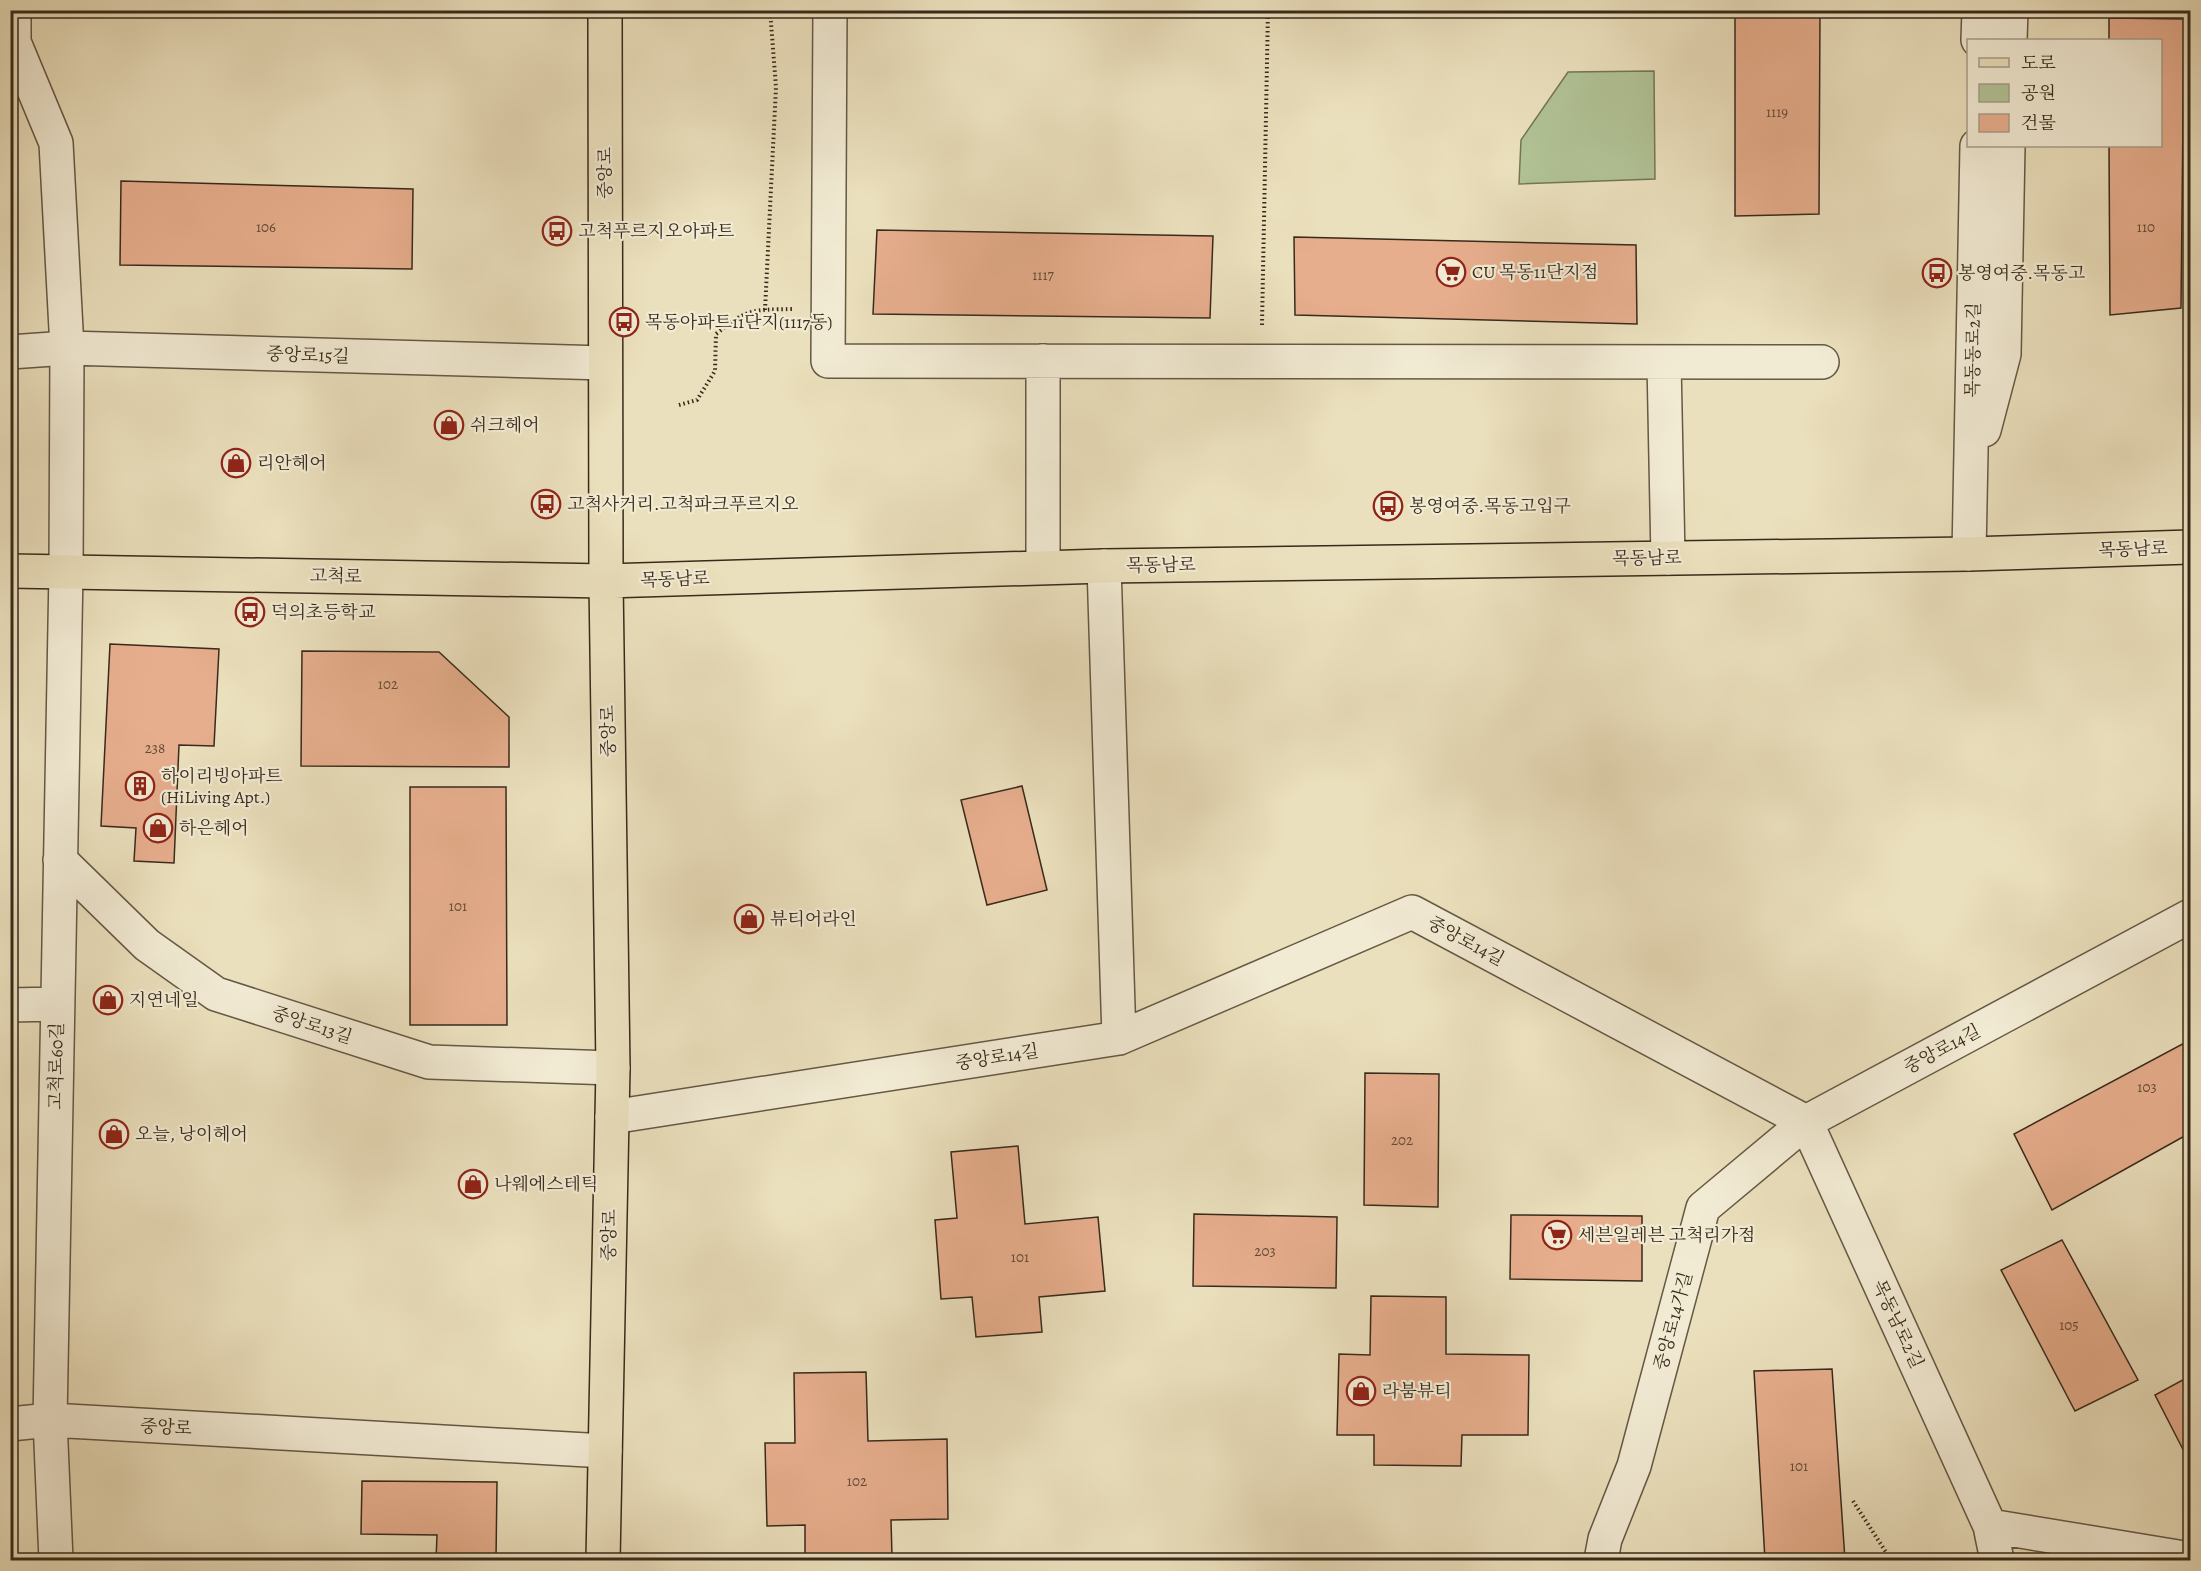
<svg xmlns="http://www.w3.org/2000/svg" width="2201" height="1571" viewBox="0 0 2201 1571" font-family="Alegreya,'Noto Serif KR',serif">
  <style>
    .green { fill: #b1c396; stroke: #747659; stroke-width: 1.5 }
    .building { fill: #e7ae8d; stroke: #382a1c; stroke-width: 1.5 }
    .lines { fill: none; stroke-linecap: round; stroke-linejoin: round }
    .minor-casing { stroke: #655844; stroke-width: 36 }
    .major-casing { stroke: #382a1c; stroke-width: 36 }
    .path { stroke: #382a1c; stroke-width: 4; stroke-dasharray: 1.5 3; stroke-linecap: butt }
    .minor { stroke: #f2ebd4; stroke-width: 33 }
    .major { stroke: #ebe0bd; stroke-width: 33 }
    .labels { text-anchor: middle; stroke-width: 4.5; stroke-linejoin: round; paint-order: stroke }
    .number-label { font-size: 15px; fill: #644b38 }
    .street-label { font-size: 18px; fill: #382a1c; stroke: #f2ebd4 }
    .poi-label { font-size: 18px; fill: #382a1c; stroke: #f2ebd4; text-anchor: start }
  </style>
  <rect width="100%" height="100%" fill="#ebe0bd"/>
  <filter id="stains"><feTurbulence type="fractalNoise" baseFrequency=".00333" numOctaves="4"/><feColorMatrix values="0 0 0 0 .2 0 0 0 0 .09 0 0 0 0 .02 0 0 0 .5 -.17"/></filter>
  <radialGradient id="worn" r=".72"><stop offset=".6" stop-color="#630" stop-opacity="0"/><stop offset="1" stop-color="#630" stop-opacity=".3"/></radialGradient>
  <path class="green" d="M1654,71L1655,179L1519,184L1521,140L1568,72Z"/>
  <path class="building" d="M1735,10H1820L1819,214L1735,216Z
    M2109,18L2184,19L2181,308L2110,315L2109,146H2160V40H2109Z
    M121,181L413,189L412,269L120,265Z
    M877,230L1213,236L1210,318L873,314Z
    M1294,237L1636,245L1637,324L1295,315Z
    M110,644L219,649L214,746L179,745L174,863L134,861L136,828L101,826Z
    M302,651L439,652L509,717V767L301,766Z
    M1022,786L1047,890L987,905L961,800Z
    M410,787H506L507,1025H410Z
    M2190,1040V1133L2052,1210L2014,1134Z
    M1365,1073L1439,1074L1438,1207L1364,1205Z
    M1018,1146L1025,1224L1098,1217L1105,1291L1039,1297L1042,1332L976,1337L972,1297L941,1299L935,1220L957,1218L951,1152Z
    M1194,1214L1337,1217L1336,1288L1193,1286Z
    M1511,1215L1642,1216V1281L1510,1279Z
    M2062,1240L2138,1380L2075,1411L2001,1270Z
    M1371,1296L1446,1297V1354L1529,1355L1528,1435H1462L1461,1466L1374,1465V1435H1337L1339,1354L1370,1355Z
    M1832,1369L1845,1560H1765L1754,1371Z
    M866,1372L868,1441L947,1439L948,1519L891,1520L892,1556L805,1558V1525L767,1526L765,1443H795L794,1373Z
    M2190,1376V1463L2155,1395Z
    M362,1481L497,1482L496,1560H436L437,1535L361,1534Z"/>
  <g class="lines">
    <g class="minor-casing">
      <path id="minor" d="M14,10V42L56,143L67,348L66,572L50,1420L56,1560
        M830,10L828,361L1822,362
        M1978,40L1979,10
        M2010,40L2011,10
        M10,352L67,348L605,363
        M1043,361V567
        M1664,362L1668,558
        M1984,430L2004,354L2008,146
        M1969,554L1977,146
        M1104,566L1119,1038
        M60,860L147,945L216,994L429,1062L613,1068
        M10,1005L57,1004
        M612,1117L1119,1038L1412,912L1806,1122
        M1806,1122L1990,1526L1997,1560
        M10,1424L50,1420L605,1451
        M1990,1526L2190,1559
        M1601,1560L1605,1539L1634,1466L1703,1208L1806,1122L2190,916"/>
    </g>
    <g class="major-casing">
      <path id="major" d="M10,571L606,581L1104,566L1969,554L2190,547
        M603,1560L613,1068L606,581L605,10"/>
    </g>
    <path class="path" d="M765,310L776,87L770,10
      M1262,325L1268,10
      M679,405L697,400L715,371L716,334C748,308 752,310 792,309
      M1853,1501L1891,1560"/>
    <use href="#minor" class="minor"/>
    <use href="#major" class="major"/>
  </g>
  <defs>
    <g id="bus-ring" transform="scale(1.5)"><circle r="9.5" fill="#f2ebd4" stroke="#8f2418" stroke-width="1.5"/><path d="M-5-6H5V4H4V6H2V4H-2V6H-4V4H-5ZM-3.5-4V0h7V-4ZM-3.5 1.2v1.5H-2V1.2ZM2 1.2v1.5H3.5V1.2Z" fill="#8f2418"/></g>
    <g id="supermarket-ring" transform="scale(1.5)"><circle r="9.5" fill="#f2ebd4" stroke="#8f2418" stroke-width="1.5"/><path d="M-6-5.5h2.5l.6 2H6L4.5 2H-2.5L-4.4-4H-6ZM-1.5 3.2a1.3 1.3 0 1 0 .1 0ZM3 3.2a1.3 1.3 0 1 0 .1 0Z" fill="#8f2418"/></g>
    <g id="shop-ring" transform="scale(1.5)"><circle r="9.5" fill="#f2ebd4" stroke="#8f2418" stroke-width="1.5"/><path d="M-5-2.5h2.3a2.7 3.5 0 0 1 5.4 0H5L5.5 6h-11ZM-1.5-2.5h3a1.5 2.3 0 0 0-3 0Z" fill="#8f2418"/></g>
    <g id="building-ring" transform="scale(1.5)"><circle r="9.5" fill="#f2ebd4" stroke="#8f2418" stroke-width="1.5"/><path d="M-4-6H4V6H1V3H-1V6H-4ZM-2.5-4.3h1.7v1.8h-1.7ZM.8-4.3h1.7v1.8H.8ZM-2.5-1h1.7V.8h-1.7ZM.8-1h1.7V.8H.8Z" fill="#8f2418"/></g>
  </defs>
  <g fill-rule="evenodd">
    <use href="#bus-ring" x="557" y="231"/>
    <use href="#supermarket-ring" x="1451" y="272"/>
    <use href="#bus-ring" x="1937" y="273"/>
    <use href="#bus-ring" x="624" y="322"/>
    <use href="#shop-ring" x="449" y="425"/>
    <use href="#shop-ring" x="236" y="463"/>
    <use href="#bus-ring" x="546" y="504"/>
    <use href="#bus-ring" x="1388" y="506"/>
    <use href="#bus-ring" x="250" y="612"/>
    <use href="#building-ring" x="140" y="786"/>
    <use href="#shop-ring" x="158" y="828"/>
    <use href="#shop-ring" x="749" y="919"/>
    <use href="#shop-ring" x="108" y="1000"/>
    <use href="#shop-ring" x="114" y="1134"/>
    <use href="#shop-ring" x="473" y="1184"/>
    <use href="#supermarket-ring" x="1557" y="1235"/>
    <use href="#shop-ring" x="1361" y="1391"/>
  </g>
  <g class="labels">
    <g class="number-label">
      <text x="1777" y="117">1119</text>
      <text x="266" y="232">106</text>
      <text x="2146" y="232">110</text>
      <text x="1043" y="280">1117</text>
      <text x="388" y="689">102</text>
      <text x="155" y="753">238</text>
      <text x="458" y="911">101</text>
      <text x="2147" y="1092">103</text>
      <text x="1402" y="1145">202</text>
      <text x="1265" y="1256">203</text>
      <text x="1020" y="1262">101</text>
      <text x="2069" y="1330">105</text>
      <text x="1799" y="1471">101</text>
      <text x="857" y="1486">102</text>
    </g>
    <g class="street-label">
      <text transform="translate(605 173) rotate(-90)" y="6">중앙로</text>
      <text transform="translate(1973 350) rotate(-89)" y="6">목동동로2길</text>
      <text transform="translate(308 355) rotate(2)" y="6">중앙로15길</text>
      <text transform="translate(2133 549) rotate(-2)" y="6">목동남로</text>
      <text transform="translate(1647 558) rotate(-1)" y="6">목동남로</text>
      <text transform="translate(1161 565) rotate(-1)" y="6">목동남로</text>
      <text transform="translate(336 576) rotate(1)" y="6">고척로</text>
      <text transform="translate(675 579) rotate(-2)" y="6">목동남로</text>
      <text transform="translate(608 731) rotate(-91)" y="6">중앙로</text>
      <text transform="translate(1466 941) rotate(28)" y="6">중앙로14길</text>
      <text transform="translate(312 1025) rotate(18)" y="6">중앙로13길</text>
      <text transform="translate(1942 1049) rotate(-28)" y="6">중앙로14길</text>
      <text transform="translate(997 1057) rotate(-9)" y="6">중앙로14길</text>
      <text transform="translate(56 1066) rotate(-89)" y="6">고척로60길</text>
      <text transform="translate(609 1235) rotate(-89)" y="6">중앙로</text>
      <text transform="translate(1673 1321) rotate(-75)" y="6">중앙로14가길</text>
      <text transform="translate(1898 1324) rotate(65)" y="6">목동남로2길</text>
      <text transform="translate(166 1427) rotate(3)" y="6">중앙로</text>
    </g>
    <g class="poi-label">
      <text x="578" y="237">고척푸르지오아파트</text>
      <text x="1472" y="278">CU 목동11단지점</text>
      <text x="1958" y="279">봉영여중.목동고</text>
      <text x="645" y="328">목동아파트11단지(1117동)</text>
      <text x="470" y="431">쉬크헤어</text>
      <text x="257" y="469">리안헤어</text>
      <text x="567" y="510">고척사거리.고척파크푸르지오</text>
      <text x="1409" y="512">봉영여중.목동고입구</text>
      <text x="271" y="618">덕의초등학교</text>
      <text x="161" y="782">하이리빙아파트<tspan x="161" dy="21">(HiLiving Apt.)</tspan></text>
      <text x="179" y="834">하은헤어</text>
      <text x="770" y="925">뷰티어라인</text>
      <text x="129" y="1006">지연네일</text>
      <text x="135" y="1140">오늘, 낭이헤어</text>
      <text x="494" y="1190">나웨에스테틱</text>
      <text x="1578" y="1241">세븐일레븐 고척리가점</text>
      <text x="1382" y="1397">라붐뷰티</text>
    </g>
  </g>
  <rect width="2201" height="1571" fill="none" stroke="#ebe0bd" stroke-width="36"/>
  <rect x="12" y="12" width="2177" height="1547" fill="none" stroke="#382a1c" stroke-width="3"/>
  <rect x="18" y="18" width="2165" height="1535" fill="none" stroke="#382a1c" stroke-width="1.5"/>
  <rect x="1967" y="39" width="195" height="108" fill="#f2ebd4" stroke="#a89e8a" stroke-width="1.5"/>
  <rect x="1979" y="58" width="30" height="9" fill="#ebe0bd" stroke="#a89e8a" stroke-width="1.5"/>
  <text x="2021" y="69" font-size="18" fill="#382a1c">도로</text>
  <rect x="1979" y="84" width="30" height="18" fill="#b1c396" stroke="#a89e8a" stroke-width="1.5"/>
  <text x="2021" y="99" font-size="18" fill="#382a1c">공원</text>
  <rect x="1979" y="114" width="30" height="18" fill="#e7ae8d" stroke="#a89e8a" stroke-width="1.5"/>
  <text x="2021" y="129" font-size="18" fill="#382a1c">건물</text>
  <rect width="100%" height="100%" filter="url(#stains)"/>
  <rect width="100%" height="100%" fill="url(#worn)"/>
</svg>
